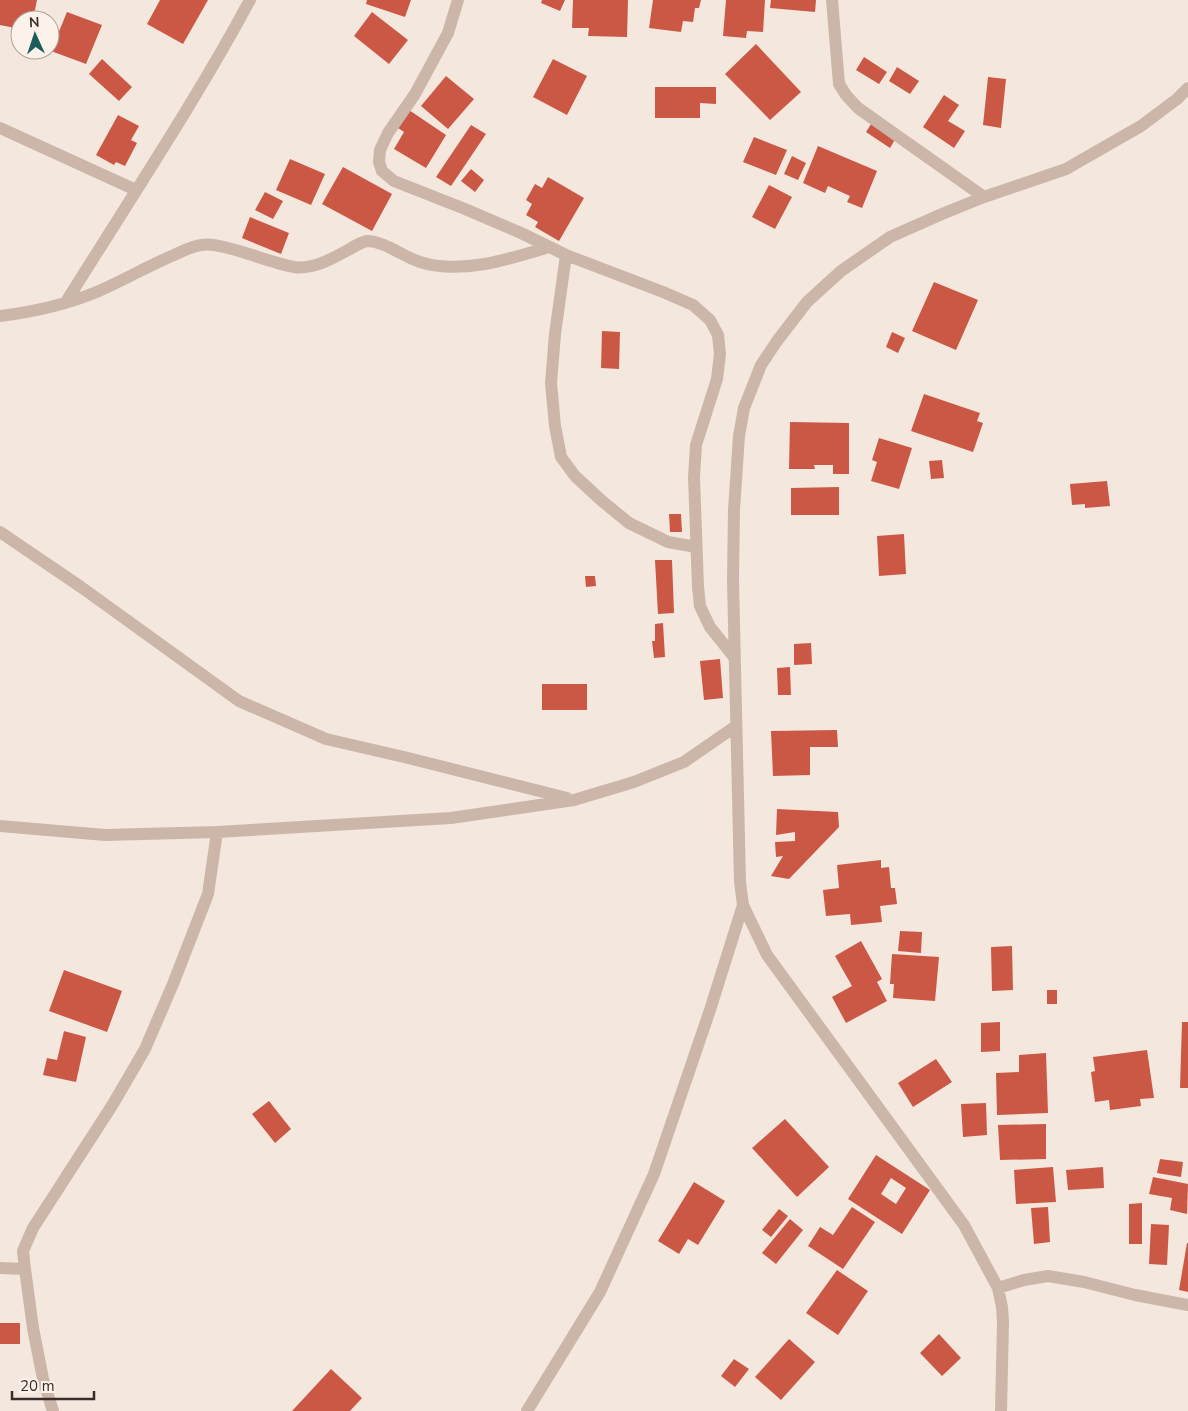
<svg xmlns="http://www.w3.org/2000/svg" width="1188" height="1411" viewBox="0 0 1188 1411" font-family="'Nunito Sans',sans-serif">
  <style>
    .building { fill: #cb5845; fill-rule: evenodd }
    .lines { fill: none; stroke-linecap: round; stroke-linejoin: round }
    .minor { stroke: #ccb6a9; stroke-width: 12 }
  </style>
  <rect width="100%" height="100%" fill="#f4e7de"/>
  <path class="building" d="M0,0H37L33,20H20V29L0,25Z
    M160,0H208L183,44L147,24Z
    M367,0H411L405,17L366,4Z
    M542,0H565L560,11L541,3Z
    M573,0H628L627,37L588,36L589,28H572Z
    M653,0H701L699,8H695L693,22L683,21L681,32L649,28Z
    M726,0H765L763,32L747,31L746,38L723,36Z
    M771,0H816L815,12L770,8Z
    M67,12L102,25L86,64L51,51Z
    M372,12L408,40L389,64L354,36Z
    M756,44L801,92L770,120L725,74Z
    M864,57L887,72L879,84L856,70Z
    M102,59L132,87L119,101L89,74Z
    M553,59L587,76L567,115L533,97Z
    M897,67L919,81L910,94L889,81Z
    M446,76L474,99L448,129L421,106Z
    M988,77L1006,79L1001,128L983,125Z
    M655,87H716V104L700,103V118H655Z
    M944,95L959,105L948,121L965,131L954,148L923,127Z
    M409,110L446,135L426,168L394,149L404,132L398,128Z
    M118,115L139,126L131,140L137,143L125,166L116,162L114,165L96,155Z
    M873,121L897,136L890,148L866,132Z
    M471,125L486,134L451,186L436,177Z
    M754,137L787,150L776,175L743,162Z
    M818,146L877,171L862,208L847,202L850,196L828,186L825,193L803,183Z
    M792,156L806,163L798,180L784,174Z
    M290,159L325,174L311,205L276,190Z
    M343,167L392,194L372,231L322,204Z
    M471,169L484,180L475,192L461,181Z
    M548,177L584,198L559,241L535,227L538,222L526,215L532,204L526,200L535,184L542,188Z
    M769,185L792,197L775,229L752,217Z
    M265,192L283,201L273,219L255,210Z
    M250,217L289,233L281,254L242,238Z
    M934,282L978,300L956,350L912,331Z
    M602,331L620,332L619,369L601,368Z
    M892,332L905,338L898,353L886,347Z
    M924,394L980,413L977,421L983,423L973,452L911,431Z
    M790,422L849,423V474H833V465H814L815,469H789Z
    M879,438L912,448L899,489L871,481L877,462L872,460Z
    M942,460L944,478L931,479L929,461Z
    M1107,481L1110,506L1085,508V504L1072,505L1070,484Z
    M839,487V515H791V488Z
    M669,514H681L682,532H670Z
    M904,534L906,574L879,576L877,536Z
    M655,560H672L674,613L658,614Z
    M585,576H595L596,586L586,587Z
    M663,623L665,657L654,658L652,641H655V624Z
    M811,643L812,664L794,665V644Z
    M720,659L723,698L704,700L700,661Z
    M790,667L791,695H778L777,668Z
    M542,684H587V710H542Z
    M837,730L838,747H810V775L773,776L771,731Z
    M777,809L838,812L839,827L789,879L771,876L783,856L776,857L775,842L795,841V832L776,835Z
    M881,860V868L889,867L891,888H895L897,904L880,906L882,922L851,925L850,914L826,916L823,890L839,888L837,865Z
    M900,931L922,932L921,953L898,951Z
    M861,941L882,979L877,982L887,1001L846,1023L832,997L852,986L835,956Z
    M1012,946L1013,990L992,991L991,947Z
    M892,954L939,957L935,1001L893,998L894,984H890Z
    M64,970L122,991L107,1032L49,1011Z
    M1047,990H1057V1004H1047Z
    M1000,1022V1051L981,1052V1023Z
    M1182,1022H1188V1088H1180Z
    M64,1031L86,1037L76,1082L43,1075L47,1058L57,1060Z
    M1147,1050L1154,1098L1140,1099L1141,1106L1110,1110L1109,1100L1095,1102L1091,1072L1095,1071L1093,1057Z
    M1046,1053L1048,1113L997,1115L996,1073L1019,1072V1055Z
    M936,1059L952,1082L913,1107L898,1083Z
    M269,1101L291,1129L275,1143L252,1114Z
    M986,1103L987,1135L963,1137L961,1104Z
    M785,1119L829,1167L797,1197L752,1148Z
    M1046,1124V1159L1000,1160L998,1125Z
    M876,1155L930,1190L902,1234L848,1199ZM891,1178L906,1188L896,1204L881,1194Z
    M1160,1159L1183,1162L1181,1177L1157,1173Z
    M1053,1167L1056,1202L1016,1204L1014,1170Z
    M1103,1167L1104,1188L1068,1190L1066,1170Z
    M1153,1177L1188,1184L1187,1214L1170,1210L1172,1198L1149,1194Z
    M694,1182L725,1201L698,1245L688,1239L679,1254L658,1241Z
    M1142,1203V1244H1129V1204Z
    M852,1207L875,1222L843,1269L808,1246L820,1227L833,1235Z
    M1048,1207L1050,1242L1034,1244L1031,1208Z
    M779,1209L788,1216L771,1237L762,1230Z
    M790,1219L803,1230L776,1264L762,1253Z
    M1151,1224L1169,1225L1167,1265L1149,1264Z
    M1187,1243H1188V1292L1179,1290Z
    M837,1270L868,1291L838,1335L806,1313Z
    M0,1323H20V1344H0Z
    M939,1334L961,1358L942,1376L920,1353Z
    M789,1339L815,1362L781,1400L755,1377Z
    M734,1359L749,1369L735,1387L721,1376Z
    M331,1369L362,1398L350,1411H292Z"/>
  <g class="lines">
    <path class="minor" d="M458,0L448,33L415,94L388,133L380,150L379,162L382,171L394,181L465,209L521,233L566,255L663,292L693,305L710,320L718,335L720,354L717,379L696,445L694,477L698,587L700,606L710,627L734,657
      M832,0L839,84L846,95L858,108L984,197
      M0,128L136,190
      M566,255L555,334L551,383L555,426L561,457L575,476L602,501L629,523L668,542L696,547
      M66,302C128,202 194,104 250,0
      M0,316C33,312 68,304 99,291C124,280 148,266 174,255C183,251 192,246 202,245C211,243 220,246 228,248C249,253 273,263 294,267C314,270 333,258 350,249C355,246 361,242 367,241C384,241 404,257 420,262C461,275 510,259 549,247
      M0,532L81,587L239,701L326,739L404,757L567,798
      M0,826L105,835L217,832L451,818L574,800L634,782L684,762L736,726
      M0,1268L25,1269
      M998,1288L1024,1280L1048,1276L1084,1282L1135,1295L1188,1305
      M53,1411L43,1379L33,1328L25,1269L23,1251L33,1228L113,1104L145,1049L173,984L208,894L217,832
      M527,1411L600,1292L654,1174L710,1010L743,905
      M1001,1411L1003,1322L1002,1307L998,1288L964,1225L767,955L743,905L740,882L733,581L734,510L739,436L744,408L761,365L777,341L807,302L841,271L890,237L942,214L984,197L1066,169L1141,126L1177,99L1188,88"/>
  </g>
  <g transform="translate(35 35) rotate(357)"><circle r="24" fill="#fbf2ea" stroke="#ada39d"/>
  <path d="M0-4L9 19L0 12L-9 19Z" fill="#1c5d5b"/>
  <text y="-8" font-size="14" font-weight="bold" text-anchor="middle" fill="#392c29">N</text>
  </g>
  <path d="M12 1391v8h82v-8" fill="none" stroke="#392c29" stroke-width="2.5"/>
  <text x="20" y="1391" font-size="15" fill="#392c29" stroke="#fbf2ea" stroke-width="4" paint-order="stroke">20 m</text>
</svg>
